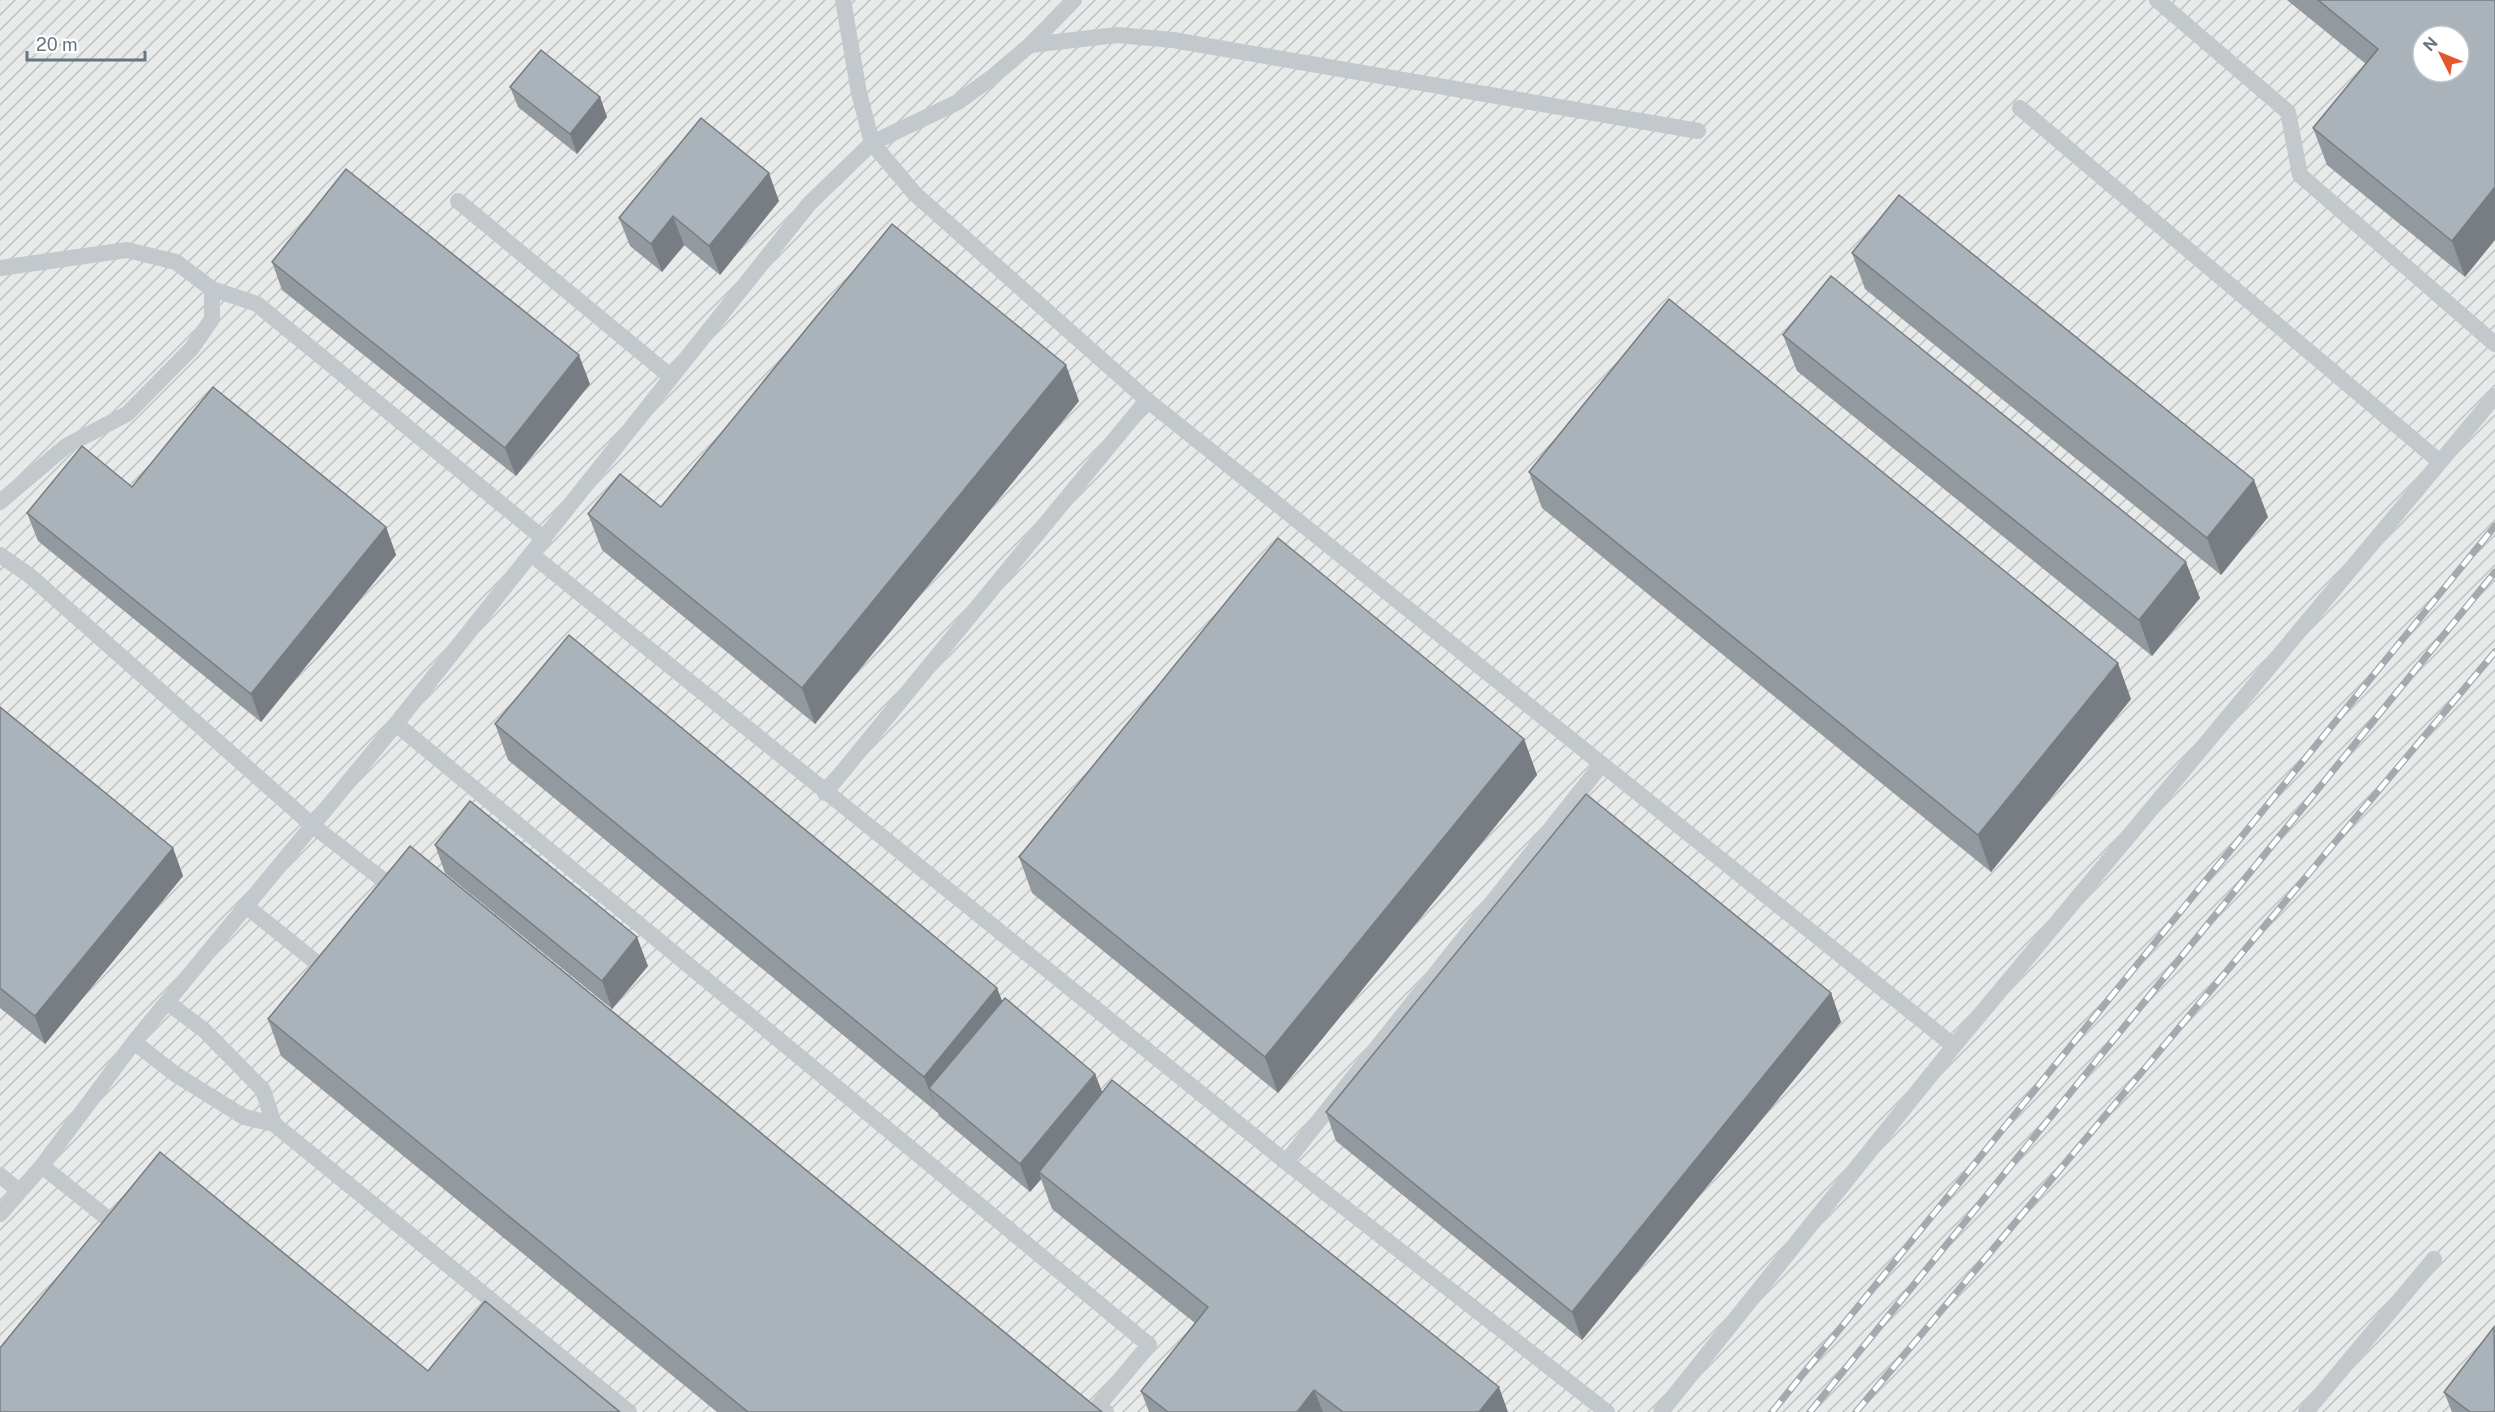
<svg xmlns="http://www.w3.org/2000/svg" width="2495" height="1412" viewBox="0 0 2495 1412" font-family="'Public Sans',sans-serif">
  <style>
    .industrial { fill: url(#industrial-furrows); fill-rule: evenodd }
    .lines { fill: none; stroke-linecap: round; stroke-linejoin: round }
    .service { stroke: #c3c8cc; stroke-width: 16 }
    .rail-casing { stroke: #a2aab0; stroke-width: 7 }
    .rail { stroke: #fff; stroke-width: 4.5; stroke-dasharray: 14; stroke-linecap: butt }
    .wall { fill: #929a9f }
    .shaded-wall { fill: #777d82 }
    .building { fill: #aab3b9; stroke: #777d82; stroke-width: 1.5; fill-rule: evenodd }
  </style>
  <defs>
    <pattern id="industrial-furrows" width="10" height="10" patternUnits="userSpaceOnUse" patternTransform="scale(1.5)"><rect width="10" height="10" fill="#e8e9e9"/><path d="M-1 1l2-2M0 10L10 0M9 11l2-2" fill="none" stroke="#c0c1c2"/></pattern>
  </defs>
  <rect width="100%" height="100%" fill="#fafaf8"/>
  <path class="industrial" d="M0,0H2495V1412H0ZM2423,36H2459V72H2423Z"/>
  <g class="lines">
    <path class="service" d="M843,0L859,93L872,143L915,194L1147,400L1954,1046
      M2157,0L2288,112L2300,175L2495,344
      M1030,45L1117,35L1173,40L1698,131
      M2020,108L2440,462
      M458,201L670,376
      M0,268L127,250L176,262L212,289V319L192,348L127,414L66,446L0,502
      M212,289L257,304L544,539
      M531,554L1286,1162L1607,1412
      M0,555L29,575L312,825L400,893
      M396,724L1149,1345L1098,1406L1106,1412
      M825,793L1147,400
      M246,906L332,975
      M167,1002L205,1031L263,1090L274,1124L629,1412
      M134,1042L175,1074L244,1117L274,1124
      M1286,1162L1602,764
      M42,1166L121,1229
      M0,1175L19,1191
      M0,1214L42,1166L134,1042L396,724L809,204L872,143L958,102L991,78L1030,45L1074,0
      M1661,1412L1954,1046L2495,396
      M2306,1412L2434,1259"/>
    <g class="rail-casing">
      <path id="rail" d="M1772,1412L2495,526
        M1810,1412L2495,572
        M1856,1412L2495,652"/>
    </g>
    <use href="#rail" class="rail"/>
  </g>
  <path class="wall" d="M2287,0H2495L2465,277L2327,165L2313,128L2366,64Z
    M510,87L600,97L607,117L577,154L518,107Z
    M779,201L720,275L684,245L662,272L630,246L619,218Z
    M1852,253L2268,517L2221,575L1865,289Z
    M272,262L590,384L516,476L282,290Z
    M1783,335L2200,598L2152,656L1797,371Z
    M1079,401L815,724L602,550L588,514L661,507Z
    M1529,472L2131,699L1991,872L1542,508Z
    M132,487L386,527L396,555L261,722L38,541L27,513Z
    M0,707L173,848L183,876L45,1044L0,1008Z
    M495,724L997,988L1002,1001L1095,1074L1102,1092L1508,1412H1149L1141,1391L1195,1323L1052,1209L1041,1179L1030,1192L939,1116L938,1113L508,760Z
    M1524,739L1537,775L1278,1093L1032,893L1019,857Z
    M435,845L648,966L612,1009L445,873Z
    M1831,993L1841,1022L1582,1340L1336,1141L1326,1112Z
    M268,1019L1102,1412H717L281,1056Z
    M2444,1392L2495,1412H2452Z"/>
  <path class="shaded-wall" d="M600,97L607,117L577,154L570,134Z
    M769,173L779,201L720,275L709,246Z
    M2495,187V240L2465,277L2452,241Z
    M673,216L684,245L662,272L651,244Z
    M579,355L590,384L516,476L505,448Z
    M1066,365L1079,401L815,724L802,688Z
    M2254,480L2268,517L2221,575L2207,538Z
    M386,527L396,555L261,722L251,694Z
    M2186,562L2200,598L2152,656L2139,620Z
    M2118,663L2131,699L1991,872L1978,835Z
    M1524,739L1537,775L1278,1093L1265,1057Z
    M173,848L183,876L45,1044L35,1016Z
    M637,937L648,966L612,1009L602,981Z
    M997,988L1011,1024L929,1088L938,1113L924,1077Z
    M1831,993L1841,1022L1582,1340L1572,1312Z
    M1095,1074L1106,1102L1039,1172L1041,1179L1030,1192L1020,1164Z
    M1499,1387L1508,1412H1479Z
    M1314,1390L1323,1412H1297Z"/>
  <path class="building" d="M2318,0H2495V187L2452,241L2313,128L2378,49ZM2423,36H2459V72H2423Z
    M541,50L600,97L570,134L510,87Z
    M701,118L769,173L709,246L673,216L651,244L619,218Z
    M346,169L579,355L505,448L272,262Z
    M1899,195L2254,480L2207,538L1852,253Z
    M892,224L1066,365L802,688L588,514L620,474L661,507Z
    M1831,276L2186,562L2139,620L1783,335Z
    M1669,299L2118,663L1978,835L1529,472Z
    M213,387L386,527L251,694L27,513L82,446L132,487Z
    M1278,538L1524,739L1265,1057L1019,857Z
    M569,635L997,988L924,1077L495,724Z
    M0,707L173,848L35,1016L0,988Z
    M1586,794L1831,993L1572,1312L1326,1112Z
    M470,801L637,937L602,981L435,845Z
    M410,846L1102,1412H748L268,1019Z
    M1005,998L1095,1074L1020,1164L929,1088Z
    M1112,1080L1499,1387L1479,1412H1343L1314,1390L1297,1412H1168L1141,1391L1208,1307L1039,1172Z
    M160,1152L428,1371L485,1301L620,1412H0V1348Z
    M2494,1327L2495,1412H2470L2444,1392Z"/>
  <g transform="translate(2441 54) rotate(313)"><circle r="28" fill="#ffffff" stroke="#c1c8cd" stroke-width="1.5"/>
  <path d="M0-4.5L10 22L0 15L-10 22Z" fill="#e4572e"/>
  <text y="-9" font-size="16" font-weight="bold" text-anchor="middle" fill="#657683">N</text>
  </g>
  <path d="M27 51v9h118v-9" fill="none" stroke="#657683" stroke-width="3"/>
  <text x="36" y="51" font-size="18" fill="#657683" stroke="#ffffff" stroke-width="4.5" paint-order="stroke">20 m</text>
</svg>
